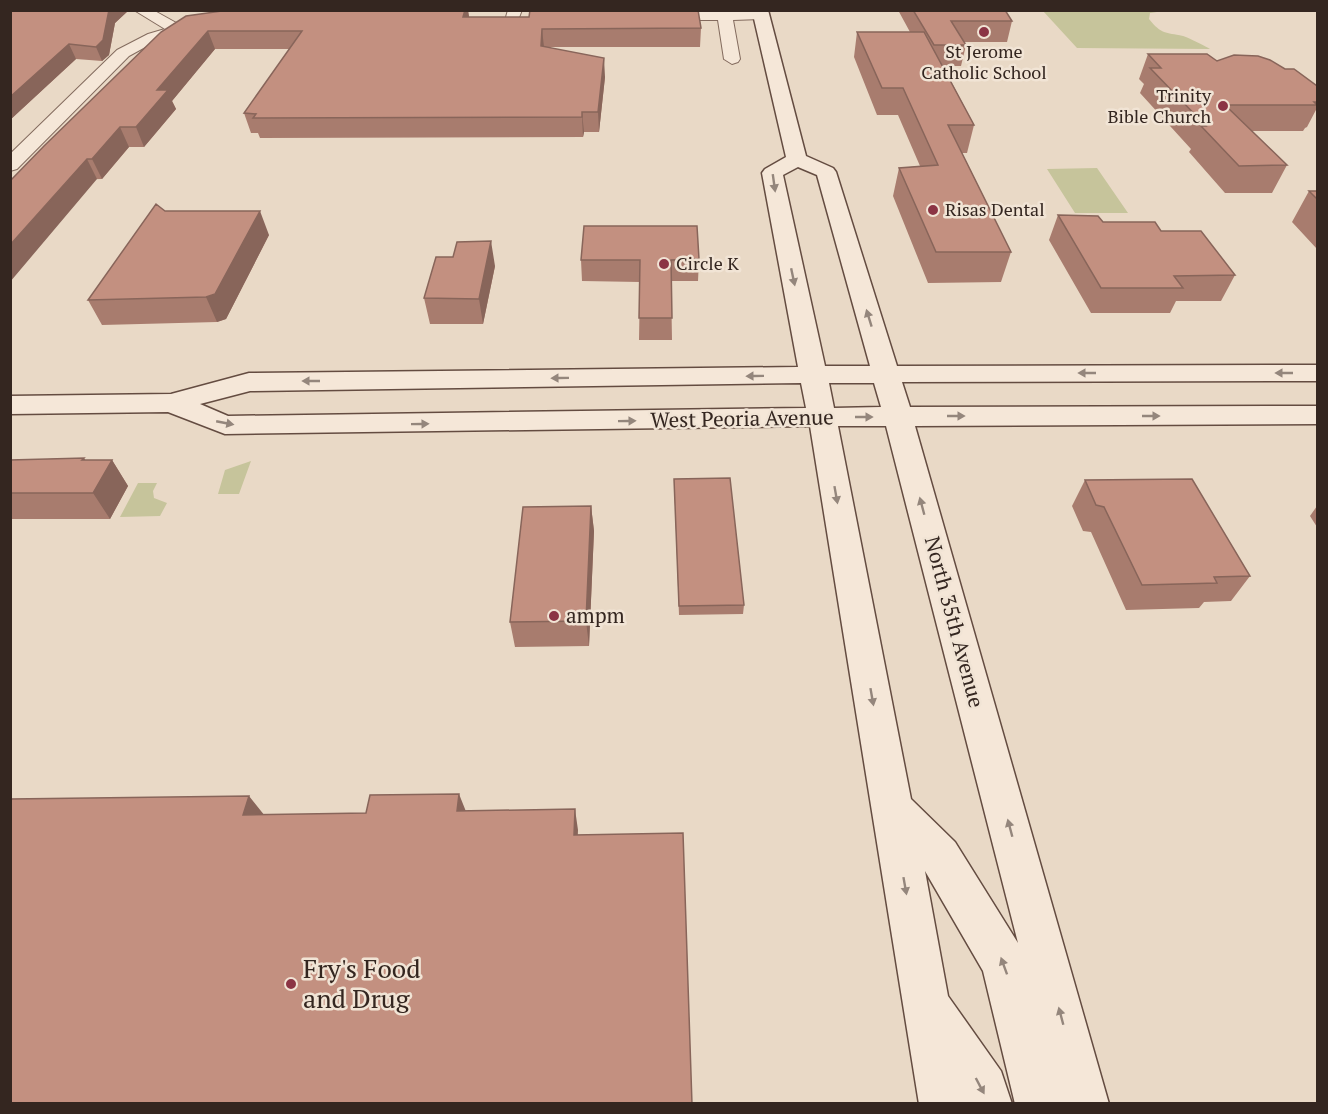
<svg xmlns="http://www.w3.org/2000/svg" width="1328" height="1114" viewBox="0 0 1328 1114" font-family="'PT Serif',serif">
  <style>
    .green { fill: #c6c49b }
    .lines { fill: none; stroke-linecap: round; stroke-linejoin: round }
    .street-casing { stroke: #836b5e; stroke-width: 2 }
    .secondary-casing { stroke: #644c41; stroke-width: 3 }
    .street { fill: #f5e7d8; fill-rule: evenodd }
    .secondary { fill: #f5e7d8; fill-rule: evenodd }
    .wall { fill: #a87c6e }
    .shaded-wall { fill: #88655a }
    .building { fill: #c39080; stroke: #88655a; stroke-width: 1.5 }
    .oneway { fill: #94867c }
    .poi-dot { fill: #8b3444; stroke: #f1e4d5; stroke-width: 2 }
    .labels { text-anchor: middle; stroke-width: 5; stroke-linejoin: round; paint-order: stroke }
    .far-poi-label { font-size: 18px; fill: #342620; stroke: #f1e4d5; text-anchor: start }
    .street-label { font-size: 21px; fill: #342620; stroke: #f1e4d5 }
    .poi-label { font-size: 21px; fill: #342620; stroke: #f1e4d5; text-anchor: start }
    .near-poi-label { font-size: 26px; fill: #342620; stroke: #f1e4d5; text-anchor: start }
  </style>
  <rect width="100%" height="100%" fill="#e9d9c6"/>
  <path class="green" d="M1043,11H1164L1150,13L1149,19C1162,35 1165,32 1183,36C1187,37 1205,46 1210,49L1077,48Z
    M1097,168L1128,213H1075L1047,169Z
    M251,461L239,494H218L225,470Z
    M138,483H157L153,491L154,498L167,503L160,516L120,517Z"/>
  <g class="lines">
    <g class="street-casing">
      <path id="street" d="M134,10H153L180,25L198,20L206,25L203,28L158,40L129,56L17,169L10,171V154L117,50L148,34L165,29Z
        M508,10H522L518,20L513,21L506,17Z
        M717,10L761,11L768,15L761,19L733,20L740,59L738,62L732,64L724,59L718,20H658L651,16L658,12Z"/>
    </g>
    <g class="secondary-casing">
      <path id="secondary" d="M752,10H768L806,156L833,168L836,172L897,366L1318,365V381L902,382L910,407L1318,406V424L915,426L1109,1104H1015L983,971L925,871L948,996L1001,1071L1012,1104H919L810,426L225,434L168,412L10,414V396L171,394L249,373L798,367L762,173L765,169L786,157ZM798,167L817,175L870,366H825L783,175ZM801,383L806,408L228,416L200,404L250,391ZM829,383H874L881,407L834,408ZM838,426H886L1018,943L955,842L911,799Z"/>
    </g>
    <use href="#street" class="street"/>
    <use href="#secondary" class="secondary"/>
  </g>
  <path class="wall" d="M10,10H129L115,23L109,55L102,61L76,59L10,120Z
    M214,10H470L468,11L469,17L701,28L700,47H544L605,77L599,132H584L583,137L260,138L258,133H251L244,113L290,49H215L172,101L176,109L144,147H129L102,179L10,181L220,12Z
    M898,10H1005L1012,21L1007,42H964L966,45L961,66H943L974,125L967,153H962L1011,252L1001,282L928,283L893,196L899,168L920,166L898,115H877L854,57L857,32H910Z
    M1148,54L1285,69L1317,86V108L1307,127L1305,128L1303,131H1252L1287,165L1272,193H1225L1189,152L1191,149L1140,93L1144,84L1139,79Z
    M1309,191H1317V249L1292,222Z
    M165,211L269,235L226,319L217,322L102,325L88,300Z
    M1058,215L1161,231L1235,275L1221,301H1176L1170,313H1091L1049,240Z
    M699,259L698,281H671L672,340H639L640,282L582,281L581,260Z
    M495,266L483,324H430L424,298Z
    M10,460H112L128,486L110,519H10Z
    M674,479L744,605L743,614L679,615Z
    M1085,480L1250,576L1231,601L1204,602L1199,608L1126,610L1091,532L1083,531L1072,506Z
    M591,506L594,531L589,646L515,647L510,622Z
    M1317,506V527L1310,516Z"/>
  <path class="shaded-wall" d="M109,10H129L115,23L109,55L102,61L96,47Z
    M465,10H468L470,24L463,17Z
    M542,29L544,47L541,46Z
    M208,31L215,49L172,101L176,109L144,147L136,127L157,90Z
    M69,44L76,59L10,120V97Z
    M604,58L605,77L599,132L598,112Z
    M582,112L584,132L583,137L582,117Z
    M120,127L129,147L102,179L92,159Z
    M87,159L97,179L10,282V245Z
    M260,211L269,235L226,319L217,322L206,297Z
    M491,241L495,266L483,324L479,299Z
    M84,458L99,481L112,460L128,486L110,519L93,493L82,460Z
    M591,506L594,531L589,646L586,621Z
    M459,794L467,814L457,811Z
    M249,796L265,816L243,815Z
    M575,809L578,830L577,855L574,835Z"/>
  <path class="building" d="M10,10H109L103,40L96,47L69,44L10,97Z
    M229,10H465L463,17H529L530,10H698L701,28L542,29L541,46L604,58L598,112H582V117L253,118L256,114L244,113L302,31H208L157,90H168L136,127H120L92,159H87L10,245V181L44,146L161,32L186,16Z
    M913,10H1005L1012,21H951L966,45H934Z
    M857,32H924L974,125H948L1011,252H936L899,168L938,165L903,88H882Z
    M1148,54H1207L1217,61L1234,55L1258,56L1270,60L1285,69H1294L1317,86V102H1314L1317,105H1225L1287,165L1239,166L1201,126H1206L1150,68H1161Z
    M1309,191H1317V199Z
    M156,204L165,211H260L215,294L206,297L88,300Z
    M1058,215L1098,216L1103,222H1155L1161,231H1201L1235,275L1174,276L1183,288H1101Z
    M584,226H697L699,259L671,260L672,318H639L640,260H581Z
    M491,241L479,299L424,298L436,257H453L457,242Z
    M84,458L82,460H112L93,493H10V460Z
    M730,478L744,605L679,606L674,479Z
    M1192,479L1250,576L1214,577L1217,583L1142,585L1104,507L1096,505L1085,480Z
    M591,506L586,621L510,622L523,507Z
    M459,794L457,811L575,809L574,835L683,833L692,1104H10V799L249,796L243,815L366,813L370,795Z"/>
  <defs><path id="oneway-solid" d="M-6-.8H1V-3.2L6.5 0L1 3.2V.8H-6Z" transform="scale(1.5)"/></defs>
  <g class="oneway">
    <use href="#oneway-solid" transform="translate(774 183) rotate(82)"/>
    <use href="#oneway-solid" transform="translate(793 277) rotate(78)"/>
    <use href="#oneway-solid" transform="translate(869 318) rotate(-107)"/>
    <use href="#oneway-solid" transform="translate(1087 373) rotate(180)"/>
    <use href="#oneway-solid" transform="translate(1284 373) rotate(180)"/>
    <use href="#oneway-solid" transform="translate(755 376) rotate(179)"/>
    <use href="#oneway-solid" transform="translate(560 378) rotate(179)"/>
    <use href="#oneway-solid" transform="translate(311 381) rotate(180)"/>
    <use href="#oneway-solid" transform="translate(956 416)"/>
    <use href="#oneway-solid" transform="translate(1151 416)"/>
    <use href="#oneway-solid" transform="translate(864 417)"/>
    <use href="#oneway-solid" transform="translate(627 421) rotate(-1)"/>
    <use href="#oneway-solid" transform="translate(225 423) rotate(11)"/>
    <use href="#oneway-solid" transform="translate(420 424) rotate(-1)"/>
    <use href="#oneway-solid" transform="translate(836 495) rotate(80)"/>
    <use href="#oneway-solid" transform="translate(922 506) rotate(-105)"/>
    <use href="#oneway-solid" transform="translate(872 697) rotate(80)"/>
    <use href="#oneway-solid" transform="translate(1010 828) rotate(-105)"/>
    <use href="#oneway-solid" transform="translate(905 886) rotate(80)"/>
    <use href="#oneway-solid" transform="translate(1004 966) rotate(-110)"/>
    <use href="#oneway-solid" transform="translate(1061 1016) rotate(-105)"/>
    <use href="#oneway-solid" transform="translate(980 1086) rotate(62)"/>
  </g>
  <g class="poi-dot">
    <circle cx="984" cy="32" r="6"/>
    <circle cx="1223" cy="106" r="6"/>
    <circle cx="933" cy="210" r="6"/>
    <circle cx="664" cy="264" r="6"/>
    <circle cx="554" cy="616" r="6"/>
    <circle cx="291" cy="984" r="6"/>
  </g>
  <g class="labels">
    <g class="far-poi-label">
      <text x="984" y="58" text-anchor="middle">St Jerome<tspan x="984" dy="21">Catholic School</tspan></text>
      <text x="1211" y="102" text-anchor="end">Trinity<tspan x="1211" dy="21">Bible Church</tspan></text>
      <text x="945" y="216">Risas Dental</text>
      <text x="676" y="270">Circle K</text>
    </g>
    <g class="street-label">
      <text transform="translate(742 419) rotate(-1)" y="7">West Peoria Avenue</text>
      <text transform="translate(954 622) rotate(75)" y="7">North 35th Avenue</text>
    </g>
    <g class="poi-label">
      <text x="566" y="623">ampm</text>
    </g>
    <g class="near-poi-label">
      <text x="303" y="978">Fry's Food<tspan x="303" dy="30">and Drug</tspan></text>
    </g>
  </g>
  <rect width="1328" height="1114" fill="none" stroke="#342620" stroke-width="24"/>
</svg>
